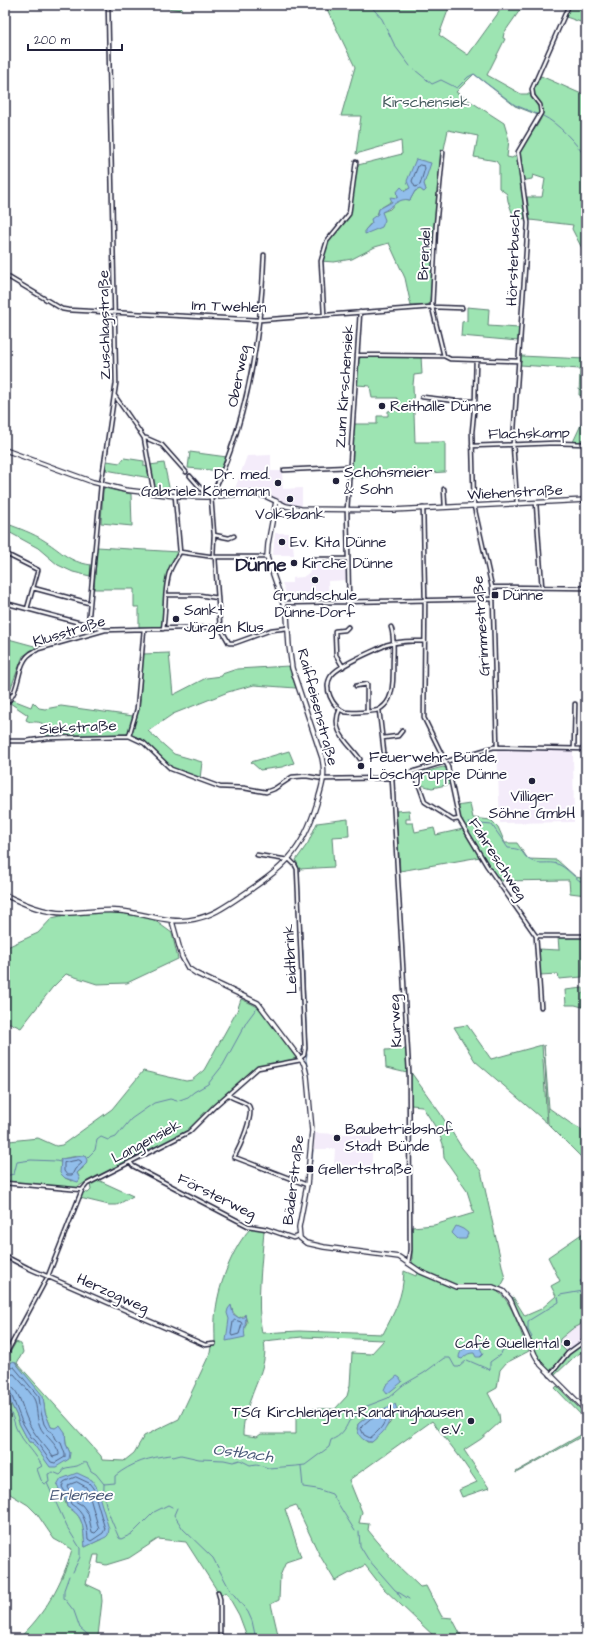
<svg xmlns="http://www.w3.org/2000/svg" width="591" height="1644" viewBox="0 0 591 1644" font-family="'Architects Daughter',sans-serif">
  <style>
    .built { fill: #f4ecfa }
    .green { fill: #9de4b2; stroke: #608376; fill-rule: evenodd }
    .water { fill: #91beeb; stroke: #6580a5 }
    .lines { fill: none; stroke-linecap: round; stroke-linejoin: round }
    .shore { stroke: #4e6081; stroke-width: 1 }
    .stream { stroke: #6580a5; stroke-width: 1 }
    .street-casing { stroke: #22223b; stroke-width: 5.5 }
    .secondary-casing { stroke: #22223b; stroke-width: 6 }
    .street { stroke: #fff; stroke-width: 2.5 }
    .secondary { stroke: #fff; stroke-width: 3.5 }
    .poi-dot { fill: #22223b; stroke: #fff; stroke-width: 1.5 }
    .labels { text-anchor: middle; stroke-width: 4; stroke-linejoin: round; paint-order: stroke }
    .park-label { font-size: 15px; fill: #475c5f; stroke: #fff }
    .street-label { font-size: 15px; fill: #22223b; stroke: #fff }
    .poi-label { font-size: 15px; fill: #22223b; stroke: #fff; text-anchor: start }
    .water-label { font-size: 16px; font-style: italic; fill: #495979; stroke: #fff }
    .district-label { font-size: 19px; font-weight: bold; fill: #22223b; stroke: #fff }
  </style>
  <rect width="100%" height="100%" fill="#fff"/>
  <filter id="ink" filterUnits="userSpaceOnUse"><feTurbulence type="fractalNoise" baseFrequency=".025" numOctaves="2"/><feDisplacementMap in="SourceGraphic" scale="8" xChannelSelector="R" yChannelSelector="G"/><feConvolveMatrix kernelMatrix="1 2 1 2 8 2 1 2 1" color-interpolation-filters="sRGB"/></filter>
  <g filter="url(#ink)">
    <path class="built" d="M271,455V471H282L283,489L302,488V506L286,503L258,490L246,489L234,491L247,456Z
      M275,533H292L294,555H273Z
      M346,560L347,580L328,581L329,600L289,601L282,583H292V578L303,577L310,572L311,561Z
      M497,750L573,751L574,822L500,823Z
      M315,1133L372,1135V1167L334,1165L335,1149H314Z
      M586,1308L585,1342L569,1354L559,1344L560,1339L572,1329L580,1325L582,1315Z"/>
    <path class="green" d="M147,5H182L181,10Z
      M325,5H450L439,35L468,55L504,5H531L520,10L504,33L503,38L505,39L487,75L521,94H530L540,110L538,115L515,106L474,74L456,92L504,123L509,140L507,157L512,158L519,153L523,145L525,146L523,144C530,135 541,123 543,112C544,98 524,97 541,76L586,96V256L572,229L573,225L530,220L527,197H542L545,179L533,175L532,179L521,181L527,218L522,219L513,215L508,201L507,194L499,188V165L496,161L474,157L478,136L448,130L444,149L441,152L430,302L428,305L411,306L405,278L389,243L375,247L352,259L334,262L320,261L325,242L348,213L354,166L402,154L401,141L356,154L361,116H341L355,67ZM424,184L426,190L424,192L420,189L415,191L410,200L404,199L396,202L390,209L382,212L366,234L365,230C371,223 377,217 379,209L397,198L398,195L396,193Z
      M571,5H586V24L566,17Z
      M467,307L489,309L488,326L519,328L518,341L461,336L462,322L467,321Z
      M421,356L422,374L414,375L413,385L415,442H445V472L351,478L354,424H377V416H388V411L397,410V398H372L370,386L357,385L358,359L362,357Z
      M521,356L586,359V397L579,395L580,369L520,365Z
      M586,414V443L573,442Z
      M190,452L227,457L222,471L188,468Z
      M124,458L144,461V466L148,467L150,478L106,470L107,461L120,463Z
      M164,463L170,492L155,491L150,465Z
      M104,488L131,494L132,526L101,523L103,490Z
      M5,523C18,528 33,533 45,541C64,553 67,561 91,565L90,576L73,572L58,565L38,548L5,530Z
      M97,547L179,552C175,560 169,568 167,577C163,593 166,611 162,628L139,627V607H134V589H94Z
      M5,638L38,647L23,656L10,690L5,691Z
      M169,653L173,695L206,678L222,676V674L237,669L289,666L296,688L254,685L228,692L173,714L148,731L174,754L202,762L200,779L172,769L145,741L132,735L131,733L139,709L143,654Z
      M13,700L31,707L33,702L39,708L45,709L61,706L133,716L128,734L46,736L43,724C37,720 32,724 26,720L28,715L10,703Z
      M289,751L294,763L282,767L260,770L251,762Z
      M443,767L446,768L451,784L432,788L421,785L417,774Z
      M470,804L473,818L491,820L498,827L505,843H517L528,859L557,860L576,877L586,879V895L570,893L569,880L500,881C483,858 465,833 456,806Z
      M409,810L410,819H406V823H413L415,832L434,828L436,835L463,829L480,857L400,871L396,811Z
      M348,819L349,836L332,837L334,867L299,869L296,860L308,843L317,823Z
      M114,911L154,920L172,933L178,959L127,983L97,984L66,974L52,988L21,1028L10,1023H5V948L38,933L52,918L65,915Z
      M558,937H584L582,977L559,979L558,974L540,975L538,949L559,950Z
      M583,988V994L586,996V1008L575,1005H566L565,990Z
      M241,999L252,1004L263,1010L296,1058L294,1060L257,1068L213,1106L188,1131L89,1180L76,1188L5,1181V1139L9,1141L38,1138L56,1146L62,1145L112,1109L143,1071L186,1081L192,1080L204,1070L237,1011ZM78,1156H85L83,1168L77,1173L79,1177L72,1181L65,1178L60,1160L61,1159Z
      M467,1025L491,1059L542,1045L547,1123L475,1061L454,1027Z
      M544,1045L549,1108L570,1123L586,1132V1162L548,1124Z
      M406,1049L407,1073L386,1068L385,1050Z
      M410,1071L440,1113L462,1148L481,1171L505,1279L498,1292C513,1302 520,1334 529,1351L506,1363L500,1370L497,1388L488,1393L499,1414L500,1422L481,1439L464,1450L489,1488L462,1497L459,1490L477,1482L459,1456L432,1421L349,1480L362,1512L359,1523L369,1524L368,1530L396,1564L420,1587L426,1586L442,1617L452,1618L463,1639H437L382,1587L365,1565L335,1581L319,1554L296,1505L285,1509L301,1557L286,1562L280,1576L279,1600L271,1604L279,1639H248L239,1615L226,1592L220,1595L186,1542L158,1539L129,1558L106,1565L98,1563L99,1555H94L86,1584L101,1591L102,1601L98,1636L127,1639H18C44,1616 63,1582 72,1549L54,1539L37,1514L28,1505L5,1491V1392L17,1416L19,1423L29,1442H32L41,1454L70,1453L66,1444L65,1432L51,1427L45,1412L44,1404L16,1363L13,1362L8,1364L5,1368V1361L16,1342L21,1344L23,1352L17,1363L101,1456L102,1460L124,1461L134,1453L144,1436L179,1419L210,1353L211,1347L215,1343C215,1332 214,1320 216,1309C219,1284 233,1247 250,1229L256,1228L264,1230C262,1261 256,1304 262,1333L299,1331L383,1334C395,1311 403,1297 404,1271L416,1276L418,1268L412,1262V1227L434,1225L474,1213L467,1191L444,1158L443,1144L438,1131L422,1106L411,1105ZM231,1306C233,1312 233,1314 239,1318L245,1315L247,1322L243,1331L229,1325ZM302,1337L384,1340L371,1354L352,1353L350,1385L347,1396L335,1409L296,1408V1434H261L257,1437L243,1435C243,1423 246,1410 251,1398C257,1380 268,1362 264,1341ZM395,1404L396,1409L392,1412L390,1423L372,1442H367L357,1429L358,1424L368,1416ZM63,1495L102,1539L85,1547C83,1529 85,1516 67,1507Z
      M98,1180L133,1196L117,1205H109L80,1198L83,1192L88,1193L91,1190L90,1184Z
      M586,1231V1308L583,1315L584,1316L580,1325L572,1329L560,1339L559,1344L569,1354L585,1342L586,1338V1349L573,1358L554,1376L537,1357L511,1298L513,1297L525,1316L541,1309L556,1296L551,1286L560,1281L548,1257Z
      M557,1386L586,1415V1420L555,1388Z
      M586,1432V1434L516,1473V1472Z"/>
    <path class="water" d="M416,159L431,163L424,184L426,190L424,192L420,189L415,191L410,200C398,197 392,208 382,212L385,220L382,227L365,234V230L372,223L371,219L378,214L379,209L392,202L390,197L397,198L398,195L396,193L401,187L405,191L410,188L407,181Z
      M83,1156H85L87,1160L86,1164L77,1173L80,1179L78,1182L65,1178L60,1173L61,1159Z
      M456,1226L463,1229L468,1233L466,1239H458L452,1233Z
      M231,1305L233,1314L239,1318L244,1317L245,1314C247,1323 243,1329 245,1337L226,1341L229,1319L227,1313L228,1309Z
      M473,1345L479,1346L483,1354L480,1357H476L474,1353C468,1353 466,1355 462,1359L459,1358C459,1350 466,1347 473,1345Z
      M14,1361L43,1396L45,1412L51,1427L55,1428L60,1425L65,1432L66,1444L70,1453L69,1459L56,1467H50L32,1442H29L19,1423L17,1416L5,1392V1368L8,1364Z
      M397,1376L400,1378L402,1382L387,1394L384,1390L386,1385Z
      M395,1404L397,1409L392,1412C387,1429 386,1430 372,1442C362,1442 356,1434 358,1424L368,1416Z
      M77,1473L92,1480L96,1486L109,1529L108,1535L106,1537L85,1547C83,1529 85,1516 67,1507L66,1500L57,1486L61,1479Z"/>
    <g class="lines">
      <path class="shore" d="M420,165L424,166L425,168L420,185L415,187L412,181L418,166Z
        M79,1160L81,1161L82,1163L75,1169L72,1175H67L64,1171V1163Z
        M235,1320L241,1322L242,1324L239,1334L232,1336L231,1334L233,1322Z
        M5,1370L14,1367L39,1397L41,1412L44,1424L48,1430L52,1432L55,1439L61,1443L65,1454V1457L55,1463L51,1462L35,1440L31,1437L22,1422L11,1394L9,1391L5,1390
        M5,1375L14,1374C19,1380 32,1393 35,1401C38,1412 36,1424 44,1433C49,1438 60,1449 59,1455L53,1457C45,1445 33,1434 28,1421C23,1411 21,1397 14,1389C11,1386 9,1386 5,1385
        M385,1412L387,1414C385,1425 379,1431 370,1438L364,1435L361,1429L362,1426L370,1419Z
        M76,1477L89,1483L93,1488L105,1529L103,1533L91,1541L88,1539C87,1524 84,1512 71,1504L69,1498L62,1487L64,1482Z
        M77,1482L86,1487L88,1491L99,1529L95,1533L92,1532L88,1513L82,1505L75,1501L68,1487L69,1485Z"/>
      <path class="stream" d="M370,5L382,19L395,46L410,66
        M415,70L432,84L441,80L457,88L468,77L474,74L515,105L537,114
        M543,116C558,123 577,144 586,158
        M468,823L492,825L508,848C528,849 520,856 532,861C539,865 549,861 557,864C565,866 573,876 580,881H586
        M299,870L302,945
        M296,872L299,945
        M303,950L307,1050
        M299,951L303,1048L301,1051
        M307,1054L306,1060L309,1074L313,1123
        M87,1158L95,1150L97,1140L101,1137L108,1140L116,1137L131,1119L154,1103L170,1099L177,1101L188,1097L194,1092L208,1084L223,1065L247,1021L256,1009
        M312,1161L313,1150
        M5,1176L14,1174L17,1162L31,1160L56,1161L60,1162
        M305,1205L311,1164
        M530,1339L532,1337L528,1330V1321L559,1302L558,1297L560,1295L583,1291L585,1288L580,1281L586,1279
        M5,1401V1403
        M5,1407C6,1409 8,1410 10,1412C14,1417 14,1426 18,1432C26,1445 36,1454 42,1466L37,1469L41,1480L45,1484L49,1482L48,1474L53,1472L60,1475L63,1472V1469C68,1467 73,1467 77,1466C82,1464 82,1462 87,1463L91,1471L96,1474L104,1484L115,1483V1476C131,1463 150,1457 171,1455L173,1457L181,1455L199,1459L224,1460L233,1462L240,1460L250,1465L257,1464L268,1468L296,1466L305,1465L329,1447L331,1440C341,1436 345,1430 349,1421L359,1414V1411L362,1408L388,1398L403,1385L424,1373L444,1358H450L455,1367H459L467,1360L490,1370V1362L500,1355L505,1346H513L522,1343
        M301,1466L303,1487L317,1489L332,1494L355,1531
        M47,1483L67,1527L80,1548V1557L73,1572
        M104,1484C102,1503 112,1521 119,1538L121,1539L132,1534L154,1512L168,1505L172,1507
        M177,1508L174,1515L183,1529L213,1558L230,1590L248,1612L252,1621L256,1639
        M359,1532L360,1546L368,1559L395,1590L409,1599
        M69,1576L64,1590V1598L74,1611L80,1628L93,1639
        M397,1592L401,1598"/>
      <g class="street-casing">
        <path id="street" d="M443,152L436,226L432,307L444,356L450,359L519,361
          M5,275L62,309L68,310L260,320L432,307L462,308
          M324,314L321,261L327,241L349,214L356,162
          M357,355L444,356
          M476,360L475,401L472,432L474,506L492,587L493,599L497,746
          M115,396L144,438L154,493
          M422,397L456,401H475
          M144,438H146L162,445L186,472
          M472,446L555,443L586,444
          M284,470L349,467
          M190,476L204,492L206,497
          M444,489L445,507
          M175,496L180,552
          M211,497L214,535L213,556
          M214,497L215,489C248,417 261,334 264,255
          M536,503L542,588
          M517,504L513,444L528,223L518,152L541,113L540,105L533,96L532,89L569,5
          M423,508L425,601L424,718L448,767L459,819L487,866L536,936L541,1007
          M214,535L229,538L234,536
          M180,552L215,557H267
          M5,555H8L38,570L27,609
          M215,557L220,627L229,643H235L271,630L288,628
          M310,559H348
          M492,587L586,588
          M33,588L89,603
          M167,595H199L218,598
          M349,602L347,510L360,312
          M5,603L88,625
          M284,603L493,599
          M391,627C395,638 393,654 393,666C393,676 394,689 389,699C387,703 382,708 378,710C372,712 351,713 345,712C332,707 323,688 331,676C338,665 374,651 386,645C399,641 411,641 424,641
          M163,629C166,612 164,595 168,578C169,568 176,560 180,552
          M105,630L88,625L101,485L116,383L108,5
          M343,667L336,655L335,631L345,630L348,627
          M356,686L367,684V711
          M5,695L12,696
          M5,704C21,693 16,664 30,654C32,652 36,651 38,649L105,630L220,627
          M340,709C329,731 350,744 360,759
          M379,710L384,752
          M129,736L137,709L144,629
          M383,738L398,736L402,731
          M5,741H26L48,738L129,736L144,743L171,769L220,787L244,788L266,792L274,789L292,777L306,776L324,779L392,778L494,747L586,749
          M574,748L575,704
          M414,771L425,802L453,820L459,819
          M392,778L409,1072L410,1250L408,1263
          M257,855L288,860
          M289,859L295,865L297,869L305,1048L304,1055L300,1058
          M536,936H586
          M229,1095C234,1100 242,1100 248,1105C256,1112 239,1149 234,1157L307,1185
          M130,1162L133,1166L248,1226L267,1229L293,1238L299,1236
          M5,1183L82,1190
          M5,1256L28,1268L205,1345L214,1344
          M5,1356L48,1276L82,1190L87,1184L189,1132L215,1106L258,1068L301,1060
          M550,1375L568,1353L586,1340
          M218,1592L220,1599V1639"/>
      </g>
      <g class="secondary-casing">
        <path id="secondary" d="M5,450L93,482L125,490L175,496L206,497L252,493L265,496L286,506L301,509L393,510L586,500
          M274,515L282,504
          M5,895C24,904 44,913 65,913C83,913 102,909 120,911C145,913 170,925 195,919C212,916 226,906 241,896C283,868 302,853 317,803C322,786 326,776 322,758L292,668L289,646L287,615L267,557L268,544L276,501
          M172,921L182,957L188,968L197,974L258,1003L304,1064L307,1076L312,1131L307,1185L299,1227L300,1238L306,1243L324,1247L399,1257L421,1272L456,1287H493L503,1291L510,1299L535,1355L541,1365L586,1410"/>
      </g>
      <use href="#street" class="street"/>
      <use href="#secondary" class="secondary"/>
    </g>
  </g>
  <g class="poi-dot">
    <circle cx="382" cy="406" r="4"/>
    <circle cx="336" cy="481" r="4"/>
    <circle cx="278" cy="483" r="4"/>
    <circle cx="290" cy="499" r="4"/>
    <circle cx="282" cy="542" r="4"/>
    <circle cx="294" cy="563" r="4"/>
    <circle cx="315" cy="580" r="4"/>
    <rect x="491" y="591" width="8" height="8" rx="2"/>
    <circle cx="176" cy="619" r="4"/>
    <circle cx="361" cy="766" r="4"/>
    <circle cx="532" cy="781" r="4"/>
    <circle cx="337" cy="1138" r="4"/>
    <rect x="306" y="1165" width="8" height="8" rx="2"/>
    <circle cx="567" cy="1343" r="4"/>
    <circle cx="471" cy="1421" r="4"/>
  </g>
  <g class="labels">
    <g class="park-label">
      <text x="426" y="107">Kirschensiek</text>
    </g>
    <g class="street-label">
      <text transform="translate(424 254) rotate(-87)" y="5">Brendel</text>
      <text transform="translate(513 258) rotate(-88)" y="5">Hörsterbusch</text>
      <text transform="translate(229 306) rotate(2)" y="5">Im Twehlen</text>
      <text transform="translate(104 325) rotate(-91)" y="5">Zuschlagstraße</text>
      <text transform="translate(238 376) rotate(-79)" y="5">Oberweg</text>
      <text transform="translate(344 386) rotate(-86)" y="5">Zum Kirschensiek</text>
      <text transform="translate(529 433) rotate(-1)" y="5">Flachskamp</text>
      <text transform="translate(515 492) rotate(-3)" y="5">Wiehenstraße</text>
      <text transform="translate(481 626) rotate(-94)" y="5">Grimmestraße</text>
      <text transform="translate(69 631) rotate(-17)" y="5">Klusstraße</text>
      <text transform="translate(318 707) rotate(75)" y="5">Raiffeisenstraße</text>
      <text transform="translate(78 727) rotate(-3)" y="5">Siekstraße</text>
      <text transform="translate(498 859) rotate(57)" y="5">Fahreschweg</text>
      <text transform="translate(290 959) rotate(-93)" y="5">Leidtbrink</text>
      <text transform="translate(395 1021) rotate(-93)" y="5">Kurweg</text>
      <text transform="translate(146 1141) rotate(-28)" y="5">Langensiek</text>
      <text transform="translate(293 1180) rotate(-83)" y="5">Bäderstraße</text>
      <text transform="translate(217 1196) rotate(26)" y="5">Försterweg</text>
      <text transform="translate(113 1293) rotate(24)" y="5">Herzogweg</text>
    </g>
    <g class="poi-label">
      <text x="390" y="411">Reithalle Dünne</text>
      <text x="344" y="477">Schohsmeier<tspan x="344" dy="17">&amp; Sohn</tspan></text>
      <text x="270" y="479" text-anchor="end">Dr. med.<tspan x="270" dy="17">Gabriele Könemann</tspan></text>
      <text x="290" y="519" text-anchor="middle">Volksbank</text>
      <text x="290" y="547">Ev. Kita Dünne</text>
      <text x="302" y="568">Kirche Dünne</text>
      <text x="315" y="600" text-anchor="middle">Grundschule<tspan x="315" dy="17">Dünne-Dorf</tspan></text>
      <text x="503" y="600">Dünne</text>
      <text x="184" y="615">Sankt<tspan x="184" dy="17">Jürgen Klus</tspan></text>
      <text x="369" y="762">Feuerwehr Bünde,<tspan x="369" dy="17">Löschgruppe Dünne</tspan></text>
      <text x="532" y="801" text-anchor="middle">Villiger<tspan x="532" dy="17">Söhne GmbH</tspan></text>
      <text x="345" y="1134">Baubetriebshof<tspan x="345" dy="17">Stadt Bünde</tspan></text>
      <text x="318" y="1174">Gellertstraße</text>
      <text x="559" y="1348" text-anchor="end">Café Quellental</text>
      <text x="463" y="1417" text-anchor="end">TSG Kirchlengern-Randringhausen<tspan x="463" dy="17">e.V.</tspan></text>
    </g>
    <g class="water-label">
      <text transform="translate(243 1452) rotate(7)" y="6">Ostbach</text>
      <text x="81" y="1500">Erlensee</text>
    </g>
    <g class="district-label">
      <text x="261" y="571">Dünne</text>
    </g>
  </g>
  <rect width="591" height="1644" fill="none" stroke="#fff" stroke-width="20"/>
  <rect x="10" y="10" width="571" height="1624" fill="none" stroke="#22223b" stroke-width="1.5" filter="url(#ink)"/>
  <path d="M28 44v6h94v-6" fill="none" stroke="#22223b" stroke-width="2"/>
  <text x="34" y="44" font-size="12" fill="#22223b" stroke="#ffffff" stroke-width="3" paint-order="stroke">200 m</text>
</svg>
